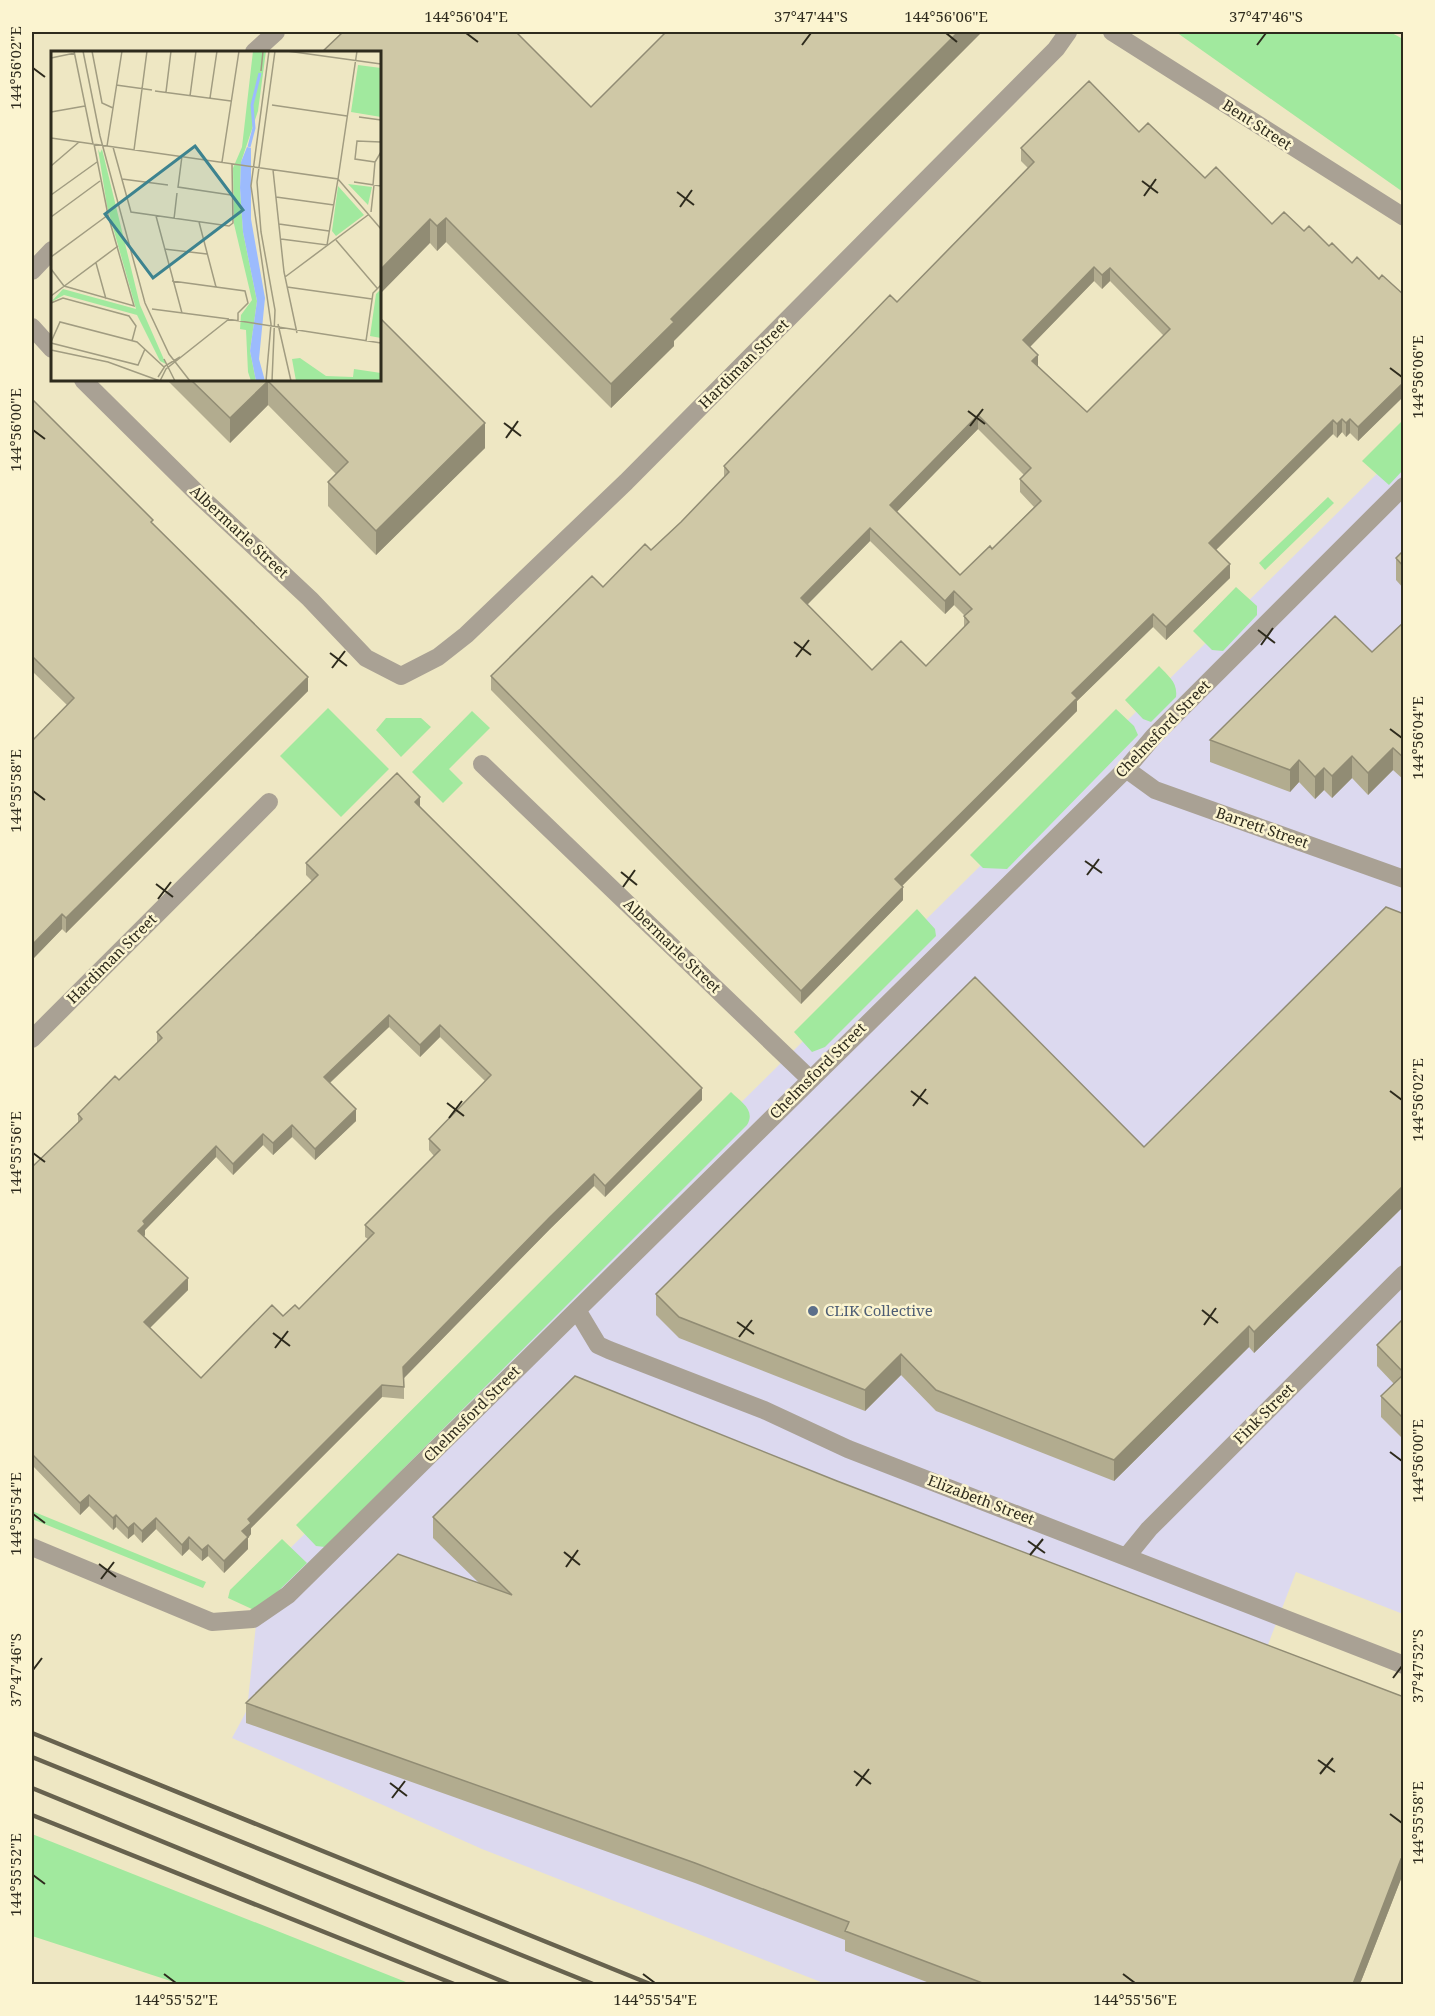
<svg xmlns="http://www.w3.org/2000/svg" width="1435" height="2016" viewBox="0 0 1435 2016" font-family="'Noto Serif',serif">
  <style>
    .commercial { fill: #dcd9ef }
    .green { fill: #a1e99e }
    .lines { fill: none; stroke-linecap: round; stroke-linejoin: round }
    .minor { stroke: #a9a194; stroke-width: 18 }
    .rail { stroke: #67624e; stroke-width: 4.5 }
    .wall { fill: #b2ac8f; fill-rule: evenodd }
    .shaded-wall { fill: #918c74 }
    .building { fill: #cfc8a6; stroke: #918c74; stroke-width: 1.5; fill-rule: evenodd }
    .ticks { fill: none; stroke: #2e2b1d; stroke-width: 2 }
    .service-dot { fill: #5c6f8a; stroke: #fbf4d0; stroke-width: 2 }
    .labels { text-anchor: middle; stroke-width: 5; stroke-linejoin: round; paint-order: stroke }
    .street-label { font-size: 15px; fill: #2e2b1d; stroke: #fbf4d0 }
    .service-label { font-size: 15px; fill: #4e5e75; stroke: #fbf4d0; text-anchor: start }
    .inset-river { fill: none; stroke: #9cbbfd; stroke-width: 3 }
    .inset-road { fill: none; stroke: #a19c81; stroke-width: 1.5 }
    .view { fill: #3d838f; fill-opacity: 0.15; stroke: #3d838f; stroke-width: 3 }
    .inset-edge { fill: none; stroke: #2e2b1d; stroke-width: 3 }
    .neatline { fill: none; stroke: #2e2b1d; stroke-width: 2 }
    .ticks-label { font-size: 15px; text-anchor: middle; fill: #2e2b1d }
  </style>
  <rect width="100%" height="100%" fill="#eee7c3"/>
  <path class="commercial" d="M1403,448V1614L1296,1572L1137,1984H826L482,1849L232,1738L247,1710L261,1577Z"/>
  <path class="green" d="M1176,32H1390L1403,39V192Z
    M1403,420V470L1389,485L1362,461Z
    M1328,497L1334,503L1265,570L1259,563Z
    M1236,587L1257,606V615L1223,651L1212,650L1193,631Z
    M1159,666C1168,676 1178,682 1176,697L1151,722L1143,719L1125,700Z
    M328,708L389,769L341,817L280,756Z
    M1116,709L1134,726L1138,735L1007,869L983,868L970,855Z
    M472,711L490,728L449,769L463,783L443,803L412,772Z
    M386,718H421L431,727L401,757L376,730Z
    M917,909L935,929L936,936L825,1047L812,1052L794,1032Z
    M731,1092C741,1102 756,1110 747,1125L325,1547L316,1546L296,1525Z
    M32,1511L206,1582L203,1588L32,1519Z
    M282,1539L307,1563L264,1605L254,1610L228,1598L230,1590Z
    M32,1834L411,1984H180L32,1936Z"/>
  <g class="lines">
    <path class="minor" d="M1112,32L1404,217
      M254,52L276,32
      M32,271L52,250
      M32,327L52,349
      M83,380L203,499L310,599L366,658L401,676L438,657L466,635L626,482L1056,49L1068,32
      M482,764L810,1079
      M1126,769L1155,790L1404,879
      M32,1039L269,802
      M577,1310L598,1345L609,1350L764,1410L848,1449L1404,1665
      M32,1547L212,1622L253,1619L288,1595L1126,769L1154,736L1404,486
      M1127,1556L1149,1529L1404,1274"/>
    <path class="rail" d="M32,1733L650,1984
      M32,1757L593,1984
      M32,1788L509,1984
      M32,1815L454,1984"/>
  </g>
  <path class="wall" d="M380,52L674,341V346L611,408L446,242L437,251L430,243Z
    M1139,132L1272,224L1304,231L1329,246L1352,263L1404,295V396L1358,441L1350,433L1346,437L1342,432L1337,438L1333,434L1215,550L1230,578L1166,640L1153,627L1077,701V711L902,886L903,900L801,1004L491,690V676L651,550L681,522L724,478V466L897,302L1028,168L1021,161V148ZM1094,281L1102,289L1110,281L1164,336L1087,412L1038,366L1030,347ZM978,429L1024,475L1020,479V492L1034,507L992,549L960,575L896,512ZM870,541L945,614L954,605L965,616H964V627L926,666L872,670L807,605Z
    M167,380H380L485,448L376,555L328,506V482L336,474L268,405L230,443Z
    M32,399L153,524L308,691L66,933L62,929L32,960V741L67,705L32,671Z
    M1404,550V589L1396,580V558Z
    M1404,622V780L1393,770L1368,795L1352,778L1332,798L1324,790L1315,799L1299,782L1290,792L1210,762V740L1372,652Z
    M420,808L702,1100L605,1197L594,1186L550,1229L404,1378V1399L382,1397L251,1528V1534L248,1538V1549L224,1573L208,1556L202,1561L189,1549L182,1556L156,1529L142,1543L134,1534L128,1539L116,1527L113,1530L89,1506L80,1515L32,1465V1167L78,1123V1114L119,1080L157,1043V1032L312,881L306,875V863ZM389,1027L420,1057L440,1037L485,1081L429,1139V1150L434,1156L365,1225V1237L368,1239L299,1309L283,1316L201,1378L149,1328L188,1290L144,1237L145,1235V1230L216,1157L233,1175L263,1145L273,1155L292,1137L315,1160L356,1121L330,1083Z
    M1404,914V1206L1254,1353L1249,1347L1114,1481L936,1411L901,1375L865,1411L679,1338L656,1315V1294L1144,1147Z
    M1404,1318V1440L1381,1417V1396L1394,1384L1377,1366V1345Z
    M837,1481L1404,1697V1880L1401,1879L1360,1984H932L845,1951V1940L695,1883L246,1723V1703L480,1584L433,1538V1517Z"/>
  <path class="shaded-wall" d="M958,32H982L674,341V346L611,408V384L671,319Z
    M446,218V242L437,251V226Z
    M430,219V243L380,294V270Z
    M1094,267V281L1023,354V340Z
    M1110,268V281L1102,289V275Z
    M1038,355V368L1032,361Z
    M268,381V405L230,443V418Z
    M1404,382V396L1358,441V427Z
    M978,415V429L890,519V505Z
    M1342,419V432L1337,438V424Z
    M1350,419V433L1346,437V423Z
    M1333,420V434L1209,557V543Z
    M485,423V448L376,555V531Z
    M870,528V541L801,611V598Z
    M1230,564V578L1166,640V627Z
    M954,591V605L945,614V601Z
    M1153,614V627L1077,701V711L895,893V879L1072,693Z
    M308,677V691L66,933V918Z
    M1393,748V770L1368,795V773Z
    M1352,756V778L1332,798V776Z
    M1299,760V782L1290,792V770Z
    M1324,768V790L1315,799V777Z
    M420,797V808L415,802Z
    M903,887V900L801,1004V991Z
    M62,914V929L32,960V945Z
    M389,1015V1027L324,1088V1077Z
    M440,1025V1037L420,1057V1045Z
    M702,1088V1100L605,1197V1186Z
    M356,1109V1121L315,1160V1149Z
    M292,1125V1137L273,1155V1143Z
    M263,1134V1145L233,1175V1164Z
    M216,1146V1157L145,1230V1235L138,1243V1231L143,1221Z
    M594,1174V1186L550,1229L403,1379V1367L550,1217Z
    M1404,1185V1206L1254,1353V1332Z
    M188,1278V1290L144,1334V1322Z
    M1249,1326V1347L1114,1481V1460Z
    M901,1354V1375L865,1411V1390Z
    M382,1385V1397L251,1528V1534L248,1538V1549L224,1573V1561L242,1531L248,1519Z
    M89,1495V1506L80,1515V1503Z
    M116,1515V1527L113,1530V1518Z
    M156,1518V1529L142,1543V1531Z
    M134,1523V1534L128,1539V1528Z
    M189,1537V1549L182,1556V1545Z
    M208,1545V1556L202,1561V1550Z
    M1401,1859V1879L1360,1984H1353Z"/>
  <path class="building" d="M343,32H516L591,107L666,32H958L671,319L674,322L611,384L446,218L437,226L430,219L380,270V52H322Z
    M1089,81L1139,132L1148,123L1205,178L1216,167L1272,224L1284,212L1304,231L1309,226L1329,246L1332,243L1352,263L1357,257L1379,279L1382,275L1404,295V382L1358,427L1350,419L1346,423L1342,419L1337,424L1333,420L1209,543L1230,564L1166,627L1153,614L1072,693L1077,698L895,879L903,887L801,991L491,676L592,576L603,587L645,544L651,550L681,522L729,472L724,466L827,360L890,295L897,302L1034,162L1021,148ZM1094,267L1102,275L1110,268L1170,329L1087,412L1032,361L1038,355L1023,340ZM978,415L1031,468L1020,479L1041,501L992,549L990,546L960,575L890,505ZM870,528L945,601L954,591L972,609L964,616L969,622L926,666L901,641L872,670L801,598Z
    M380,318L485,423L376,531L328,482L348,462L268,381L230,418L191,380H380Z
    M32,399L153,520L151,522L308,677L66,918L62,914L32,945V741L74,698L32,656Z
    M1404,550V567L1396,558Z
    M1335,616L1372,652L1404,622V758L1393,748L1368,773L1352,756L1332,776L1324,768L1315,777L1299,760L1290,770L1210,740Z
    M397,773L420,797L415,802L702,1088L605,1186L594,1174L550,1217L403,1367L404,1387L382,1385L248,1519L251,1523L242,1531L248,1537L224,1561L208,1545L202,1550L189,1537L182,1545L156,1518L142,1531L134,1523L128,1528L116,1515L113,1518L89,1495L80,1503L32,1454V1167L82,1119L78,1114L115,1076L119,1080L162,1038L157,1032L318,875L306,863ZM389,1015L420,1045L440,1025L491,1075L429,1139L440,1150L365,1225L374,1233L299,1309L295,1305L283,1316L272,1305L201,1378L144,1322L188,1278L138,1231L145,1224L143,1221L216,1146L233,1164L263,1134L273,1143L292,1125L315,1149L356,1109L324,1077Z
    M1386,907L1404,914V1185L1254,1332L1249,1326L1114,1460L936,1390L901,1354L865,1390L679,1317L656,1294L975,977L1144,1147Z
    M1404,1318V1373L1377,1345Z
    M1404,1374V1419L1381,1396Z
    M575,1376L837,1481L1404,1697V1860L1401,1859L1353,1984H985L845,1931L849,1922L695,1863L246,1703L398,1554L512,1595L433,1517Z"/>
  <path class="ticks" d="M466,33L478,42M946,33L957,42M802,45L811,33M1257,45L1266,33M33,68L45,77M1142,181L1158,193M677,192L694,205M1144,196L1156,179M680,207L692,190M1390,368L1402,377M968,411L985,424M504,423L521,436M970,426L983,409M33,430L45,439M506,438L518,421M1258,630L1275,643M794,642L811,655M1261,645L1273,628M330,653L347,666M796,657L809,640M332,668L345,651M1390,729L1402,738M33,791L45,800M1085,861L1102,873M621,872L637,885M1087,875L1099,859M156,884L173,897M623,887L635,870M158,899L171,882M911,1091L928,1104M1390,1091L1402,1100M447,1103L464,1116M913,1106L926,1089M449,1118L462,1101M33,1153L45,1162M1202,1310L1218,1323M737,1322L754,1334M1204,1325L1216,1308M273,1333L290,1346M739,1337L752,1320M275,1348L288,1331M1390,1452L1402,1461M33,1514L45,1523M1028,1541L1045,1553M564,1552L580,1565M1030,1555L1043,1539M99,1564L116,1577M566,1567L578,1550M101,1579L114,1562M33,1670L42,1658M1393,1678L1402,1666M1318,1760L1335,1772M854,1771L871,1784M1320,1774L1333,1758M390,1783L407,1796M856,1786L869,1769M392,1798L405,1781M1390,1814L1402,1823M33,1875L45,1884M164,1974L176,1983M643,1974L655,1983M1123,1974L1135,1983"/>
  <circle class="service-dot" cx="813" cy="1311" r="6"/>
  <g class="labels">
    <g class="street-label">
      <text transform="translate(1257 125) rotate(33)" y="5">Bent Street</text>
      <text transform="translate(744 364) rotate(-45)" y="5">Hardiman Street</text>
      <text transform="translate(239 532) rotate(43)" y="5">Albermarle Street</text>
      <text transform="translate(1163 729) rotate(-46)" y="5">Chelmsford Street</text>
      <text transform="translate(1262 828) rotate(19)" y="5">Barrett Street</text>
      <text transform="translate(672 946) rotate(44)" y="5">Albermarle Street</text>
      <text transform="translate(112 959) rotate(-45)" y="5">Hardiman Street</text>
      <text transform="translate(818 1071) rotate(-45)" y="5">Chelmsford Street</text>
      <text transform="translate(472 1414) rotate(-45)" y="5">Chelmsford Street</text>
      <text transform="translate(1264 1414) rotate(-45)" y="5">Fink Street</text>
      <text transform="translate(981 1500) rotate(21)" y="5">Elizabeth Street</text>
    </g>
    <g class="service-label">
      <text x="825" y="1316">CLIK Collective</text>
    </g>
  </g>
  <g transform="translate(51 51)">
    <rect width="330" height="330" fill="#eee7c3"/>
    <path d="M202,0H215L207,60L190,111L189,137L192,181L206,250L199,300L205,330H200L197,321L195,279L189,278L190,264L201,249L183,173L182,117L191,96ZM307,14L330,17V66L300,61ZM47,98L49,102L51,98L89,254L115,313L109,310L86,264L13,244L0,251L12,238L85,258L56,155ZM297,133L321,136L317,154ZM287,135L313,164L285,185L281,180ZM330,238V287L319,285L325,243ZM249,307L275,325L302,326L303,318L330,322V330H245L241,308Z" fill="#a1e99e"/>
    <path d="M196,96L200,97V168L214,247L208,308L214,330H205L199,300L206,250L192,181L189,137L190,111Z" fill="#9cbbfd"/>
    <path class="inset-river" d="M198,96L203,77L201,54L209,22"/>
    <path class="inset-road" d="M23,0L42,93M32,0L49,85L94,252L118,303L139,330M41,0L51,52L62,57M236,0L330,13M0,7L24,2M210,20L212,0M65,34L101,39M104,40L180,50M115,41L120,0M139,45L145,0M159,47L166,0M221,54L296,65M0,61L34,55M308,66L330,69M0,87L287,128L276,194L230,188M56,95L71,0M62,96L80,161L178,175L182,172L181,113M83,99L96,0M131,105L127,136L180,144M171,111L188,0M324,111L304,108L306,90L330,91M0,115L28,91M222,119L233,221L246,282M71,128L117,134M287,128L306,0M287,128L330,178M303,131L330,135M322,134L324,111L330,101M0,144L46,111M225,146L283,154M320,161L323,134M105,165L131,262M0,166L49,130M123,168L126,142M148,171L165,236M228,173L278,180M285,189L326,237M113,198L156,203M0,206L57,164M45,212L55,248M0,218L13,235M234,226L317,164M121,230L194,240L197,252L187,262V270M13,235L83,255L57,164L43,93M236,236L321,248M0,245L67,195M0,252L12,247L78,265L85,275L81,290M101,258L178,268M176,268L330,292M227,273L240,330M315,290L322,242L330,234M0,291L9,271L86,291L113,316M0,292L87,314L94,298M0,299L57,311L109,330M113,308L124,330M107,326L114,315L129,306M109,330L115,318L178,268M215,330L220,273L200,135L218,0M221,330L224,259L210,181L206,131L224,0"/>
    <path class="view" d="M144,95L192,159L102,227L54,163Z"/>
    <rect width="330" height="330" class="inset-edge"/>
  </g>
  <rect width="1435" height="2016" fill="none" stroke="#fbf4d0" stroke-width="66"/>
  <rect x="33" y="33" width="1369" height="1950" class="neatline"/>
  <g class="ticks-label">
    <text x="466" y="22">144°56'04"E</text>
    <text x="811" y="22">37°47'44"S</text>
    <text x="946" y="22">144°56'06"E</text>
    <text x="1266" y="22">37°47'46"S</text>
    <text transform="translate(16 68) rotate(-90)" y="5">144°56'02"E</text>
    <text transform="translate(1418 377) rotate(-90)" y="5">144°56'06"E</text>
    <text transform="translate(16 430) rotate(-90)" y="5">144°56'00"E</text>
    <text transform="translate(1418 738) rotate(-90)" y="5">144°56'04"E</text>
    <text transform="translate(16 791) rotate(-90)" y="5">144°55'58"E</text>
    <text transform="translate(1418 1100) rotate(-90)" y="5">144°56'02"E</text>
    <text transform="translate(16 1153) rotate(-90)" y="5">144°55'56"E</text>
    <text transform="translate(1418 1461) rotate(-90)" y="5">144°56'00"E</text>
    <text transform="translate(16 1514) rotate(-90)" y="5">144°55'54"E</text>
    <text transform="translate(1418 1666) rotate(-90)" y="5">37°47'52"S</text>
    <text transform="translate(16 1670) rotate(-90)" y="5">37°47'46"S</text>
    <text transform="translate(1418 1823) rotate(-90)" y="5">144°55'58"E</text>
    <text transform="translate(16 1875) rotate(-90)" y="5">144°55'52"E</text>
    <text x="176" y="2005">144°55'52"E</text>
    <text x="655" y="2005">144°55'54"E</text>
    <text x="1135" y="2005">144°55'56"E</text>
  </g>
</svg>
